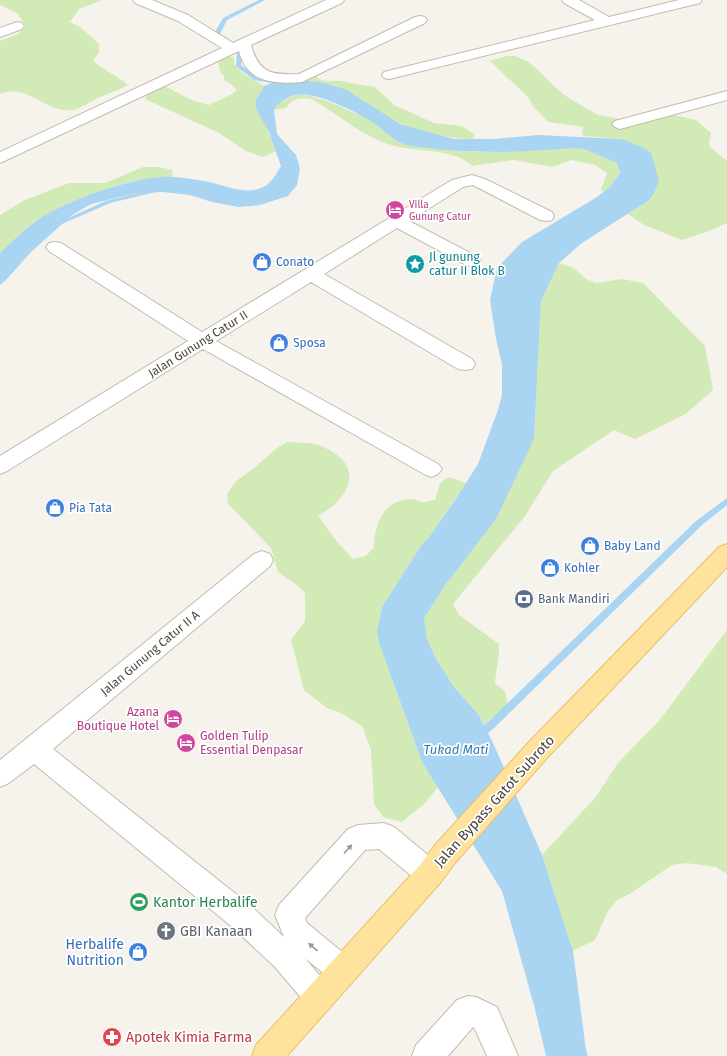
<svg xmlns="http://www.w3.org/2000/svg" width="727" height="1056" viewBox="0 0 727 1056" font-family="'Fira Sans',sans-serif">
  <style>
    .green { fill: #d2eab5 }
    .water { fill: #a9d4f2 }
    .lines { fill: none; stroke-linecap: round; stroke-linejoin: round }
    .stream { fill: #a9d4f2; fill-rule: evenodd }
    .minor-casing { stroke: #c2bbae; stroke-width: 2 }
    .major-casing { stroke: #e6c16a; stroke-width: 2 }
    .minor { fill: #fff; fill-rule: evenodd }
    .major { fill: #ffe39c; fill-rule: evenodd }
    .oneway { fill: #9c9892 }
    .labels { text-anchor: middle; stroke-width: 3.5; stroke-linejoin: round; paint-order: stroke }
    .far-hotel-label { font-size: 10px; fill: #b23c85; stroke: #fff; text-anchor: start }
    .culture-label { font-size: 12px; fill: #0d838f; stroke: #fff; text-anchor: start }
    .shop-label { font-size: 12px; fill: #366cbe; stroke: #fff; text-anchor: start }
    .street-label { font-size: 12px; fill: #4b4439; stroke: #fff }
    .service-label { font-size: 12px; fill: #4e5e75; stroke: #fff; text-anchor: start }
    .hotel-label { font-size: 12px; fill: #b23c85; stroke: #fff; text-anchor: end }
    .water-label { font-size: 13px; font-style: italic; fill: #2e7ab2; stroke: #fff }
    .near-street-label { font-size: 14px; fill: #4b4439; stroke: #fff }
    .near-leisure-label { font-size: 14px; fill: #27864d; stroke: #fff; text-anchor: start }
    .near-worship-label { font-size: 14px; fill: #5b616d; stroke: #fff; text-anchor: start }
    .near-shop-label { font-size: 14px; fill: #366cbe; stroke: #fff; text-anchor: end }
    .near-health-label { font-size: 14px; fill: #be3a42; stroke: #fff; text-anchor: start }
  </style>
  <rect width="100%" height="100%" fill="#f6f3ec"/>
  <path class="green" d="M0,0H102L79,9L70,22L80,27L99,44V52L93,60C103,71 117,75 128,85C119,90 109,93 100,97C91,101 81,109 72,110C43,113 30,83 0,94V41L18,34L26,26L17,13L0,5Z
    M227,56L234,57V64L244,74L264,86L256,100L276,151L263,157L246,151L219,133L145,99C149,90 156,89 165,86L189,99L209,105L232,94L237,90L231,84L224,80V76L220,72L218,59Z
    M506,56H515L529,62L564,95L598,115L643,123L673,115L696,120L711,133L709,142L710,147L727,161V223L709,231L682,240L644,225L628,214L648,201L653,197L622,139L583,136L582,131L584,127L548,122L533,106L528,97L490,61Z
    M314,74L319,79L326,81H340L375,87L394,105L434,123L462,126L474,134L473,140C452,138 420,133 401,124C381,115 365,100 346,90C332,83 313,81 298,81Z
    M299,95H308L330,102L370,120L399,142L417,146L475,152L574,148L584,149L617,163L620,173L610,187L604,192L601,190L607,173L595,165L572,160L552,167L514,160L472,166C454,149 423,152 399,147C366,140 340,115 311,99C302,97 291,99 286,108L274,110C280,101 288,97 299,95Z
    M143,167H158L173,170L172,177C160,178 148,178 136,181C109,186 62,204 39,219C24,228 13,241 0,253V215L25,200L69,183H105Z
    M559,263L574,268L586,279L596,283L622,279L643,283L705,346L713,390L687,413L635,439L614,430L553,471L525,516L453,604L459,615L499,644C500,657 496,669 495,683L505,691L508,704L484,725L478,714L454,687L436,659L427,639L424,618L446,584L534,439L541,301Z
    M287,442C296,443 307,442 315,444C347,454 362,476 336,503C331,508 324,512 318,516L338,543L353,559L366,556L374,547C374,525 384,499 411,499C415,499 419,501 423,502C426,502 431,500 435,500L440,483L448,477L466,483L430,536L422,544L382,607C378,620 377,630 379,643L422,762L438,787L424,804L402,822L383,817L374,804L371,750L362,726L341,713L327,708L304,690L291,640L305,621V593L297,585L278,572L271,548L228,504L227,494L236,481L253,469L277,448Z
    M727,630V874L716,867L686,863L672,865L631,893L617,900L608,911L595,940L573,951L542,855L595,798L618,763L659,721Z"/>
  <path class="water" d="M277,81H309L325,83L345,89L400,124L454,139H494L538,135L622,139L646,149L651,153L659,181L652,197L648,201L582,243L559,263L541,301L534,439L496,519L446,584L424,618L427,639L436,659L454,687L478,714L494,745L542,855L573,951L586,1050L588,1056H546L535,1009L502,891L422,762L379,643L377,630L382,607L422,544L430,536L455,500L478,464L498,410L502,395V364L496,339L490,300L497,268L522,242L597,197L610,187L620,173L617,163L584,149L574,148C526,152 477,154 428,148C419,147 407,146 399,142C388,136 380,126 369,120C353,111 326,97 308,95C294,93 281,99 274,110L277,134L296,155L300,169L297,185L288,196L260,205L239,207L212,202L190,195L163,192L137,193L91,204L72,215L31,252L6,280L0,285V253C13,241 24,229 39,219C67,200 140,174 174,177C184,178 195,179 204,181C222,184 240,194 258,189C269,187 276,175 281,166L269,132L256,109V100L264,86Z"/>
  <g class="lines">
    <path class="stream" d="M259,0H265L227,20L220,34L227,38V40H223L215,35L214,34L223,18Z
      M240,48L243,50L241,65L258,78L285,83V85L254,80L236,66L237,50Z
      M158,188L160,189V191L110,203L62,224H58L57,223L106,201Z
      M727,498V505L702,525L494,728C489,732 481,741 474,739L472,736L474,733L488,722L696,521Z"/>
    <g class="minor-casing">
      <path id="minor" d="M133,0H152L188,15L233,43L326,0H344L342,3L251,45C259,74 272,75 299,74L415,17L420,16L425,17L427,20L425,23L302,82C274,84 247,83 239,51L0,163V152L222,48L178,21L135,3Z
        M562,0H579L609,17L679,0H702L700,3L389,79L384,78L382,75L384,72L595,20L564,3Z
        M17,22L22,23L24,26L22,29L0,37V28Z
        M727,91V100L620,129L615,127L612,124L615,121Z
        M472,175L485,179L552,212L554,216L552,220L546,221L540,220L473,185L463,187L409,221L478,257L481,261L478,265L472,266L466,265L397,228L324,274L472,359L475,364L472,369L465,370L458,369L311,282L216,341L438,464L442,469L438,474L431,477L424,474L203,349L7,471L0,474V456L188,341L49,251L46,247L49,243L55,242L61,243L202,332L452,180Z
        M262,551L270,554L273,560L270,566L53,749L251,906L284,937L275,915L279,905L348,829L358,825L384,823L394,827L440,865L444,874L440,883L430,887L420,883L379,849L365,850L305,918L307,923L353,961L358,971L353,981L343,986L333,981L305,958L329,987L334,997L329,1007L319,1012L309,1007L275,967L231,926L34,764L9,783L0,787V760L254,554Z
        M468,996L476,997L497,1007L518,1056H487L475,1029L473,1027L448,1056H412L416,1045L457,1000Z"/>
    </g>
    <g class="major-casing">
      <path id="major" d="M727,544V567L547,758L455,863L440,883L287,1056H252L256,1045L420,865L435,845L529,742L719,547Z"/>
    </g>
    <use href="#minor" class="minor"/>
    <use href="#major" class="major"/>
  </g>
  <defs><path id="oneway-solid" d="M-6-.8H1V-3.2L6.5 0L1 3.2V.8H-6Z"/></defs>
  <g class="oneway">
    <use href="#oneway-solid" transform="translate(348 849) rotate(-48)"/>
    <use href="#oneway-solid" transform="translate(313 947) rotate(-140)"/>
  </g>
  <defs>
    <g id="hotel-disc" transform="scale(1)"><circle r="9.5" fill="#d1479c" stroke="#fff"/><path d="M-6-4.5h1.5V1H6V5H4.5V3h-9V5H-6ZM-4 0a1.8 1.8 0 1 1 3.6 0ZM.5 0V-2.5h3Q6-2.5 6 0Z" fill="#fff"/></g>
    <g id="shop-disc" transform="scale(1)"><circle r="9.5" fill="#3f7fe0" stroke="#fff"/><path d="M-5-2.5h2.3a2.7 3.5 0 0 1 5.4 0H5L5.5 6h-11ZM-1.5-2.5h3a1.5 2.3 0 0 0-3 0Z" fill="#fff"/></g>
    <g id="sight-disc" transform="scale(1)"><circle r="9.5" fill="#0f9aa8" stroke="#fff"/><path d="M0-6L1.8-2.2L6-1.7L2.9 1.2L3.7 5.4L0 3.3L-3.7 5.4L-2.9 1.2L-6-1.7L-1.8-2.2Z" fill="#fff"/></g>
    <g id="bank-disc" transform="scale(1)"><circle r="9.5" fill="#5c6f8a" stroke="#fff"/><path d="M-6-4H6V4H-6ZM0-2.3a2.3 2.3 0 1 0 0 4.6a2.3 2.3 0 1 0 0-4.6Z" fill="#fff"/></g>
    <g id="stadium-disc" transform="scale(1)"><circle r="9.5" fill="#2e9e5b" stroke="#fff"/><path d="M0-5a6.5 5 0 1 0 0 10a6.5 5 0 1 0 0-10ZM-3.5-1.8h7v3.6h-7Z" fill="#fff"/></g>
    <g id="church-disc" transform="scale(1)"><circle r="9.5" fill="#6b7280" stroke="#fff"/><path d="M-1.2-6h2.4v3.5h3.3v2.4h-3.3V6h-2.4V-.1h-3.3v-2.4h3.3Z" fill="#fff"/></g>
    <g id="pharmacy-disc" transform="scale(1)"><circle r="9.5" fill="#e0444e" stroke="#fff"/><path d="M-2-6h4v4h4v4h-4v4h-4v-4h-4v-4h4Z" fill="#fff"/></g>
  </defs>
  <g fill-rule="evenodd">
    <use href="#hotel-disc" x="395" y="210"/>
    <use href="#shop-disc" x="262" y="262"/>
    <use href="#sight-disc" x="415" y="264"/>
    <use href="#shop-disc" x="279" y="343"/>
    <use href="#shop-disc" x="55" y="508"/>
    <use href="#shop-disc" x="590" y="546"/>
    <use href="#shop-disc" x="550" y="568"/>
    <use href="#bank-disc" x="524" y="599"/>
    <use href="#hotel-disc" x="173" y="719"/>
    <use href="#hotel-disc" x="186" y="743"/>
    <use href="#stadium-disc" x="139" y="902"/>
    <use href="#church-disc" x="166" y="931"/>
    <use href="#shop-disc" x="138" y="952"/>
    <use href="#pharmacy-disc" x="112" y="1037"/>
  </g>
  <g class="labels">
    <g class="far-hotel-label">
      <text x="409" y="208">Villa<tspan x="409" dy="12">Gunung Catur</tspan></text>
    </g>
    <g class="culture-label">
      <text x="429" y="261">Jl gunung<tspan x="429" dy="14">catur II Blok B</tspan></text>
    </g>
    <g class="shop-label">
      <text x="276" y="266">Conato</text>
      <text x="293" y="347">Sposa</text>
      <text x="69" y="512">Pia Tata</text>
      <text x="604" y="550">Baby Land</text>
      <text x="564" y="572">Kohler</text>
    </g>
    <g class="street-label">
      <text transform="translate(198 344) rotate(-32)" y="4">Jalan Gunung Catur II</text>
      <text transform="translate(150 653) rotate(-40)" y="4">Jalan Gunung Catur II A</text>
    </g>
    <g class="service-label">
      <text x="538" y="603">Bank Mandiri</text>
    </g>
    <g class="hotel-label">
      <text x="159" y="716">Azana<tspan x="159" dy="14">Boutique Hotel</tspan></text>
      <text x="200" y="740" text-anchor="start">Golden Tulip<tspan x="200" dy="14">Essential Denpasar</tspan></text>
    </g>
    <g class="water-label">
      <text x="456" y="754">Tukad Mati</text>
    </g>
    <g class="near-street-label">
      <text transform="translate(494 801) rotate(-48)" y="5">Jalan Bypass Gatot Subroto</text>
    </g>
    <g class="near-leisure-label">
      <text x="153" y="907">Kantor Herbalife</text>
    </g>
    <g class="near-worship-label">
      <text x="180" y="936">GBI Kanaan</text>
    </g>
    <g class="near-shop-label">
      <text x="124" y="949">Herbalife<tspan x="124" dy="16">Nutrition</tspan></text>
    </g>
    <g class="near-health-label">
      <text x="126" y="1042">Apotek Kimia Farma</text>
    </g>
  </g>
</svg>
